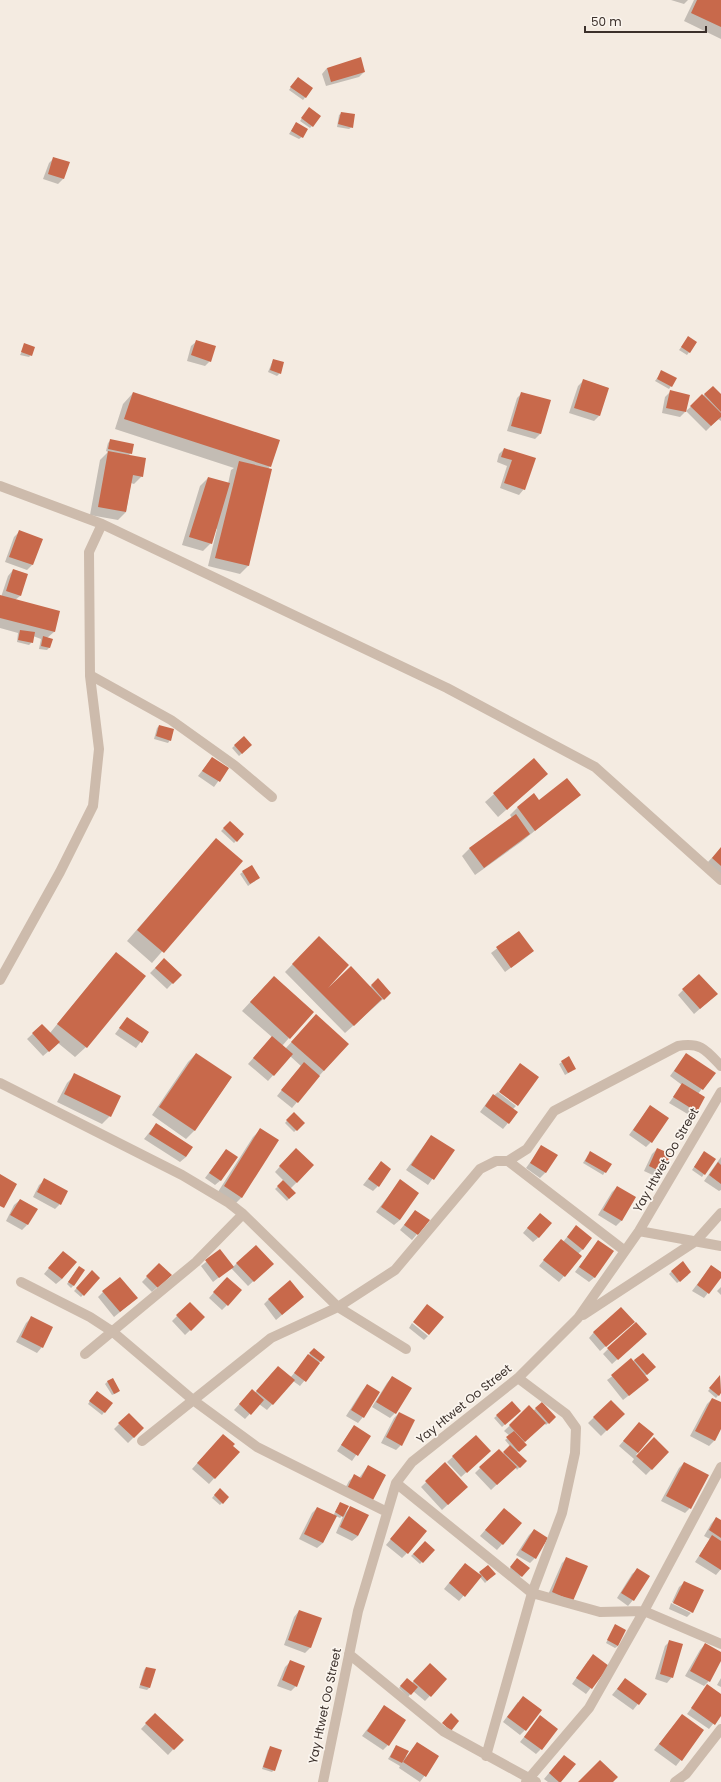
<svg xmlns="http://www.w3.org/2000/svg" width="721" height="1782" viewBox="0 0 721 1782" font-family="Poppins,sans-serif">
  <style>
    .shadow { fill: #0003 }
    .building { fill: #c8694b }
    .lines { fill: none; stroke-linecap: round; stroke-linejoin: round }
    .street { stroke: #cdbbac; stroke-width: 10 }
    .labels { text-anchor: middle; stroke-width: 3.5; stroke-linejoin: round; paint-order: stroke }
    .street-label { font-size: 12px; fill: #3b302b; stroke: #fbf5ee }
  </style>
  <rect width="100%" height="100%" fill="#f4ebe1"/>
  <path class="shadow" d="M671,0H688L684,4Z
    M694,0H721V39L684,21Z
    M327,68L364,72L359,77L326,86L322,74Z
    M296,80L312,89L303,100L289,90Z
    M307,111L312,126L310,128L300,121Z
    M342,113L352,127L349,129L337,127L339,115Z
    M296,123L302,137L299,139L289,134Z
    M54,158L69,163L63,179L58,184L43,179L49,163Z
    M688,338L696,343L687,355L679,350Z
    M197,341L210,361L205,366L187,361L191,346Z
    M25,345L31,355L29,357L20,355Z
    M273,360L280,373L277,376L268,372Z
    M662,371L671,386L669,389L655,381Z
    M584,380L608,388L599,416L594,421L569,413L578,386Z
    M713,387L721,395V421L718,419L706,431L686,411Z
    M671,391L685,412L680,417L662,413L665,397Z
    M133,393L270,466L268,469L248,566L240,574L208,566L217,529L215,528L211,543L203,551L182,545L200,486L208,478L228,484L231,470L234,468L115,429L123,404Z
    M522,393L550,401L540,434L535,439L507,431L517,398Z
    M110,441L131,453L129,455L142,476L134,484L131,483L126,512L118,520L90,515L100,460L108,452L106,451L108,443Z
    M504,449L534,459L524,489L519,495L500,488L507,466L497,462L499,454Z
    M19,532L42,540L32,565L27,570L5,562L14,537Z
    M13,570L20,596L15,600L59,612L54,632L47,638L51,639L49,648L47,650L39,649L41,639L33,636L32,642L29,645L17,642L18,633L0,628V596L1,597L8,576Z
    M159,726L170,740L168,743L154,739L157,728Z
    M244,737L251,745L239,756L232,748Z
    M212,758L228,768L214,787L198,776Z
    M534,759L547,774L498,817L485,802Z
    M579,795L521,842L475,875L462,856L470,848L512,818L510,815L518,807L539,802Z
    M230,822L243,834L234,843L221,831Z
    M216,839L241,861L152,963L127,941Z
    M721,848V875L707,863Z
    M251,866L259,878L248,886L240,874Z
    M519,932L533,951L505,972L491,953Z
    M319,937L330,988L370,987L378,980L390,993L345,1033L285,972Z
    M117,953L86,1047L75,1057L58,1043L43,1056L27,1039L42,1025L50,1033L106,964Z
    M164,959L180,975L167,989L150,973Z
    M266,985L289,1038L282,1046L285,1049L309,1023L348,1044L319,1076L292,1108L277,1096L301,1066L290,1056L268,1081L248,1064L272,1037L242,1011Z
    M683,990L711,999L694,1014L678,995Z
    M127,1018L148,1032L136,1048L115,1034Z
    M196,1054L231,1078L194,1131L186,1139L152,1115L188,1062Z
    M686,1054L714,1073L698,1094L696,1111L691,1116L669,1103L682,1085L670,1076Z
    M568,1058L572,1071L565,1075L559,1064Z
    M75,1075L110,1116L102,1124L57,1102L67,1083Z
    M498,1092L516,1106L513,1109L508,1123L503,1129L480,1112L488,1101Z
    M650,1106L651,1142L646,1147L629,1135Z
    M294,1113L304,1123L294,1132L285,1123Z
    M156,1124L186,1157L180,1162L144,1139Z
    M261,1129L242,1197L234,1205L216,1195L253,1137Z
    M431,1136L453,1150L428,1185L406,1170Z
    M542,1146L546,1172L540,1178L526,1168Z
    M657,1149L662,1172L657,1177L644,1171L652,1154Z
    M226,1150L221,1180L215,1185L205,1178Z
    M291,1154L297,1182L290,1189L294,1193L287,1201L275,1189L284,1181L275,1172Z
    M588,1155L610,1164L603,1175L583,1163Z
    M702,1155L704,1174L702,1177L692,1170Z
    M721,1157V1190L719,1191L704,1181Z
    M381,1162L378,1186L373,1191L363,1185Z
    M45,1180L60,1204L55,1209L33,1197L39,1185Z
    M400,1181V1220L394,1225L376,1212Z
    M617,1187L622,1220L616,1226L598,1215L612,1192Z
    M20,1200L27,1225L22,1230L6,1221L14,1205Z
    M415,1211L428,1221L412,1240L400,1230Z
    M534,1220L539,1237L533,1242L523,1233Z
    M571,1232L583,1249L578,1254L581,1256L559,1282L539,1266L556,1245L563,1242Z
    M598,1241L595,1277L589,1282L575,1272Z
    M220,1251L233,1267L237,1263L267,1269L248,1286L231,1268L213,1282L201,1266Z
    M58,1257L62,1279L56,1284L44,1274Z
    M159,1264L170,1275L152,1292L142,1282Z
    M711,1266L721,1273V1276L704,1298L692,1291Z
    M77,1269L74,1285L71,1288L67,1284Z
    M672,1271L688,1275L677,1283L669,1274Z
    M92,1272L99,1278L81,1297L74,1291Z
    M222,1283L227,1305L222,1310L209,1298Z
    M721,1287V1295L717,1291Z
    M103,1292L131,1303L114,1317L98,1297Z
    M269,1299L297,1302L276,1320L264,1304Z
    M190,1303L204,1317L185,1335L172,1321Z
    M32,1317L42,1347L37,1353L16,1342L26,1323Z
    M412,1323L428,1336L424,1340L409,1328Z
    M628,1327L600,1351L589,1338L594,1332Z
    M640,1339L612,1364L603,1354L608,1349Z
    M314,1349L324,1357L300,1386L293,1381L267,1410L259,1404L245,1419L234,1410L247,1396L255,1393L273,1372L290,1378Z
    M643,1354L655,1367L645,1376L642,1385L623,1400L607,1380Z
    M392,1377L395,1413L390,1418L372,1407L387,1383Z
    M720,1377L721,1392L716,1398L708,1391Z
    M108,1381L119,1391L117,1393L112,1395L105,1384Z
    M367,1385L378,1392L363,1417L358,1423L346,1416L362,1391Z
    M95,1394L111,1404L102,1415L88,1404Z
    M712,1399L721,1404V1427L714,1441L709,1446L690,1436L707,1404Z
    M611,1401L623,1414L601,1436L588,1423Z
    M512,1403L519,1411L502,1427L494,1418Z
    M542,1403L555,1417L546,1425L544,1423L523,1443L525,1445L516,1453L525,1461L517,1470L515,1467L491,1490L475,1473L480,1468L503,1454L510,1446L505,1440L510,1436L504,1431L529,1407L533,1411Z
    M399,1413L401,1445L396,1450L381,1443L394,1418Z
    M129,1414L143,1428L128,1443L114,1429Z
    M354,1426L369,1436L352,1461L337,1451Z
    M634,1429L652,1435L636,1455L637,1456L668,1452L646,1475L632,1462L634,1459L619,1446Z
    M476,1436L484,1456L461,1477L447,1462Z
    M218,1440L232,1446L238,1452L209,1484L192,1469Z
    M684,1463L690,1508L685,1513L661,1501L679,1468Z
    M445,1464L461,1492L442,1510L421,1487Z
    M368,1466L385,1475L342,1494L349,1481L355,1475L359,1478Z
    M217,1492L222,1503L220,1505L212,1498Z
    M340,1503L344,1514L351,1507L358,1536L352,1541L336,1533L344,1514L340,1518L336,1516L323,1543L317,1548L299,1539L312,1513L317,1508L333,1516Z
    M499,1514L520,1524L497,1550L480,1536Z
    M716,1518L721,1521V1569L716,1575L695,1562L710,1539L704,1536L711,1524Z
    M404,1523L407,1553L402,1558L386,1545Z
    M534,1530L535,1558L530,1563L516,1555L529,1535Z
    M425,1542L433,1550L420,1564L411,1556Z
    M567,1558L572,1601L547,1597L562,1563Z
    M515,1561L521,1576L519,1578L509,1570Z
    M487,1566L494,1574L485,1583L480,1577L459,1601L444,1589L460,1569L478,1575Z
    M638,1569L633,1600L628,1606L617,1598L632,1574Z
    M685,1582L692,1612L691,1613V1611L672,1602L679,1587Z
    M671,1603L691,1613L687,1617L669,1609Z
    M299,1611L320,1619L310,1648L305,1653L284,1645L294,1617Z
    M615,1625L618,1646L615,1648L606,1643Z
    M670,1641L672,1677L667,1683L655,1679L665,1646Z
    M705,1644L721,1653V1659L709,1681L704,1686L685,1676L700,1650Z
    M588,1661L608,1666L586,1694L572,1684Z
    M290,1662L296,1686L291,1691L277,1686L285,1667Z
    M430,1664L446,1679L425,1701L413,1691L408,1697L399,1688L407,1679L412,1683Z
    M146,1668L150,1687L147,1690L139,1688L144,1670Z
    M721,1678V1687L717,1685Z
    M625,1679L646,1694L633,1710L612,1695Z
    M708,1686L721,1695V1714L709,1729L687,1714Z
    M518,1702L525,1730L520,1735L503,1722Z
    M384,1707L388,1745L383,1750L362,1736Z
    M155,1714L182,1740L168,1755L141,1729Z
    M682,1715L703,1731L676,1766L654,1750Z
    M540,1717L541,1749L536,1754L520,1742Z
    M417,1743L438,1757L420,1782L399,1768L400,1766L388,1759L396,1746L406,1757Z
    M271,1747L274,1770L272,1772L262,1769L268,1750Z
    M559,1761V1782H548L544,1779Z"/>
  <path class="building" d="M697,0H721V27L691,13Z
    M361,57L365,72L331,82L327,68Z
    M298,77L313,88L306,98L290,87Z
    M309,107L321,116L313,127L301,118Z
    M341,112L355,114L353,128L338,124Z
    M296,122L308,129L303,138L291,131Z
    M53,157L70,162L64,179L48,174Z
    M688,336L697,342L690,353L681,347Z
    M196,340L216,346L211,362L191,355Z
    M24,343L35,347L32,356L21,352Z
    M273,359L284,362L281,374L270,370Z
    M661,370L677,378L672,387L657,379Z
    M583,379L609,388L600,416L574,408Z
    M713,386L721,394V412L704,394Z
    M670,390L690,395L686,412L666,408Z
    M133,392L280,440L271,467L124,419Z
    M521,392L551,400L541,434L511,426Z
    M702,394L721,413V417L711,426L690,406Z
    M110,439L134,444L132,454L108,449Z
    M504,448L536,458L525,490L504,483L512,460L501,457Z
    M108,451L146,458L143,477L133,475L126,512L98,507Z
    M239,461L272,469L249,566L215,558Z
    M208,477L230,483L212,544L189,537Z
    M19,530L43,539L33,565L9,557Z
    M13,569L28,574L21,596L6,591Z
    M0,595L60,611L55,632L0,618Z
    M20,630L35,632L33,643L18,640Z
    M43,636L53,639L50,648L41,646Z
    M159,725L174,729L171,741L156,736Z
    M244,736L252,745L242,754L234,745Z
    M212,757L229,768L220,782L202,771Z
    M534,758L548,774L507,810L493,793Z
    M567,778L581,795L535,831L517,807L534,793L539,800Z
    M516,814L530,834L484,868L469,848Z
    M230,821L244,834L237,842L223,828Z
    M216,838L243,861L164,953L137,930Z
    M721,847V866L712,858Z
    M252,865L260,878L250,884L242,871Z
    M519,931L534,951L511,968L496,947Z
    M319,936L349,965L328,988L351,966L382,999L354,1026L292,964Z
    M116,952L146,976L87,1048L57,1024Z
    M164,958L182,975L173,984L155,968Z
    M699,974L718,994L700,1009L682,989Z
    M274,976L314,1012L290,1039L250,1002Z
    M378,978L391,993L384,1000L371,985Z
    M316,1014L349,1044L324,1071L291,1042Z
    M127,1017L149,1032L142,1043L119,1028Z
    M42,1024L60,1042L49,1052L32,1033Z
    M272,1036L293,1054L274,1076L253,1058Z
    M196,1053L232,1077L195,1131L159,1107Z
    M686,1053L716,1073L703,1090L674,1071Z
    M569,1056L576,1069L568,1073L561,1061Z
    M304,1062L320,1076L298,1103L281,1090Z
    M520,1063L539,1077L518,1106L499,1092Z
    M74,1073L121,1096L111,1117L64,1094Z
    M682,1083L705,1097L697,1112L673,1097Z
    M493,1094L518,1112L509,1124L485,1106Z
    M650,1105L669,1118L652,1143L633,1130Z
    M294,1112L305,1123L297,1131L286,1120Z
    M156,1123L193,1147L186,1157L149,1134Z
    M260,1128L279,1140L242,1198L224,1186Z
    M431,1135L455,1150L434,1180L411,1165Z
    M541,1145L558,1155L546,1173L530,1163Z
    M296,1148L314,1165L297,1183L279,1166Z
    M657,1148L671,1154L663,1173L649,1166Z
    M226,1149L238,1157L221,1181L209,1173Z
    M590,1151L612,1164L606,1173L585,1161Z
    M704,1151L716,1159L705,1175L694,1167Z
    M381,1161L391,1169L379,1187L368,1179Z
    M718,1162L721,1165V1184L709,1175Z
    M0,1174L17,1184L4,1208L0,1206Z
    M44,1178L68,1191L61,1205L37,1192Z
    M400,1179L419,1193L400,1220L381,1207Z
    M283,1180L296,1193L289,1199L277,1186Z
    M617,1186L636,1197L622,1221L603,1210Z
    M20,1199L38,1209L28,1225L10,1215Z
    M415,1210L430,1220L418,1235L404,1225Z
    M540,1213L552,1223L539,1238L527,1228Z
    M576,1225L592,1238L583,1250L567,1237Z
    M561,1239L582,1256L565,1277L543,1260Z
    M598,1240L614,1251L595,1278L579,1267Z
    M256,1245L274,1264L254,1282L236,1263Z
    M220,1249L234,1267L219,1278L205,1260Z
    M63,1251L77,1262L62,1279L48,1268Z
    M683,1261L691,1272L680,1282L671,1271Z
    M159,1263L172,1275L158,1288L146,1276Z
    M711,1265L721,1272V1278L709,1294L697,1285Z
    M79,1266L85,1270L74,1286L68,1282Z
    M92,1270L100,1278L84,1296L76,1288Z
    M120,1277L138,1298L120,1312L102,1291Z
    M227,1277L242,1290L228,1306L213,1292Z
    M290,1280L304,1297L282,1315L268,1299Z
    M190,1302L205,1317L191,1331L176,1315Z
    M427,1304L444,1317L429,1335L413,1322Z
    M621,1307L635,1322L606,1347L593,1332Z
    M31,1316L53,1327L43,1348L21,1337Z
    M636,1322L647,1334L618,1360L607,1348Z
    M314,1348L325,1357L321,1362L309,1353Z
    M643,1353L656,1367L647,1375L634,1360Z
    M308,1354L320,1363L306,1382L294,1373Z
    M631,1358L649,1380L629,1396L611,1375Z
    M278,1366L295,1380L273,1405L256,1391Z
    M720,1375L721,1393L719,1396L709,1388Z
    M392,1376L412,1388L396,1414L376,1402Z
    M113,1378L120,1391L114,1394L107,1381Z
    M367,1384L380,1392L364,1418L351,1410Z
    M252,1389L264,1400L251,1415L239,1404Z
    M97,1391L113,1403L105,1413L89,1401Z
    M712,1398L721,1402V1429L715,1441L695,1431Z
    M611,1400L625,1414L607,1431L593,1417Z
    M512,1401L521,1411L505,1425L496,1415Z
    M542,1402L556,1417L549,1424L535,1408Z
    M529,1405L546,1423L525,1442L509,1425Z
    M399,1412L415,1420L402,1446L386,1437Z
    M129,1413L144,1428L134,1438L118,1423Z
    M639,1422L654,1434L638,1453L623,1441Z
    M354,1425L371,1436L358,1456L341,1445Z
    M514,1431L527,1445L519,1452L506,1437Z
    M223,1434L235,1444L233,1446L240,1452L215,1479L197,1463Z
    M476,1435L491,1451L467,1473L452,1456Z
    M654,1437L669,1452L652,1470L636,1456Z
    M510,1445L527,1461L520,1468L503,1452Z
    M499,1449L517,1467L497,1485L479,1467Z
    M445,1462L468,1487L448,1505L425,1481Z
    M684,1462L709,1475L691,1509L666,1496Z
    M368,1465L386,1475L372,1502L347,1489L354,1474L361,1478Z
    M220,1488L229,1497L223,1504L214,1495Z
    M340,1502L349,1506L343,1517L335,1512Z
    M350,1506L369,1515L358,1536L340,1527Z
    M317,1507L337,1516L323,1543L304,1534Z
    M504,1508L522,1523L503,1545L485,1530Z
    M409,1516L427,1531L408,1554L390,1539Z
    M716,1517L721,1520V1538L709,1530Z
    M534,1529L548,1538L536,1559L521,1550Z
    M712,1535L721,1541V1570L699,1556Z
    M425,1541L435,1550L423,1563L413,1554Z
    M566,1557L588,1566L573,1601L552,1592Z
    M517,1558L530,1568L522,1577L510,1567Z
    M465,1563L482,1576L465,1597L449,1583Z
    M488,1565L496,1574L487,1581L479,1572Z
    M637,1568L650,1576L634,1601L621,1593Z
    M684,1581L704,1590L693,1613L673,1603Z
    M299,1610L322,1618L311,1648L288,1640Z
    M615,1624L626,1630L618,1646L607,1640Z
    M669,1640L683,1644L673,1678L660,1674Z
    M705,1643L721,1652V1661L710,1682L690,1671Z
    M593,1654L609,1666L592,1689L576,1678Z
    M290,1660L305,1666L297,1687L282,1680Z
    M430,1663L447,1679L431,1697L413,1681Z
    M146,1667L156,1669L150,1688L140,1685Z
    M407,1678L418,1687L411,1695L400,1686Z
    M625,1678L647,1694L639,1705L617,1689Z
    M707,1684L721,1694V1716L715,1725L691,1708Z
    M523,1696L542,1710L526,1731L507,1717Z
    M384,1705L406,1720L389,1746L367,1731Z
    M155,1713L184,1740L174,1750L145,1723Z
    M451,1713L459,1721L451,1731L442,1723Z
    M682,1714L704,1730L682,1761L659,1744Z
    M540,1715L558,1729L542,1750L524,1737Z
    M417,1742L439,1756L426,1777L403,1762Z
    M396,1745L409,1751L402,1763L390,1757Z
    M270,1746L282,1750L275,1771L263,1767Z
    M564,1755L576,1764L561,1782H559L549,1773Z
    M600,1760L618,1777L613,1782H578Z"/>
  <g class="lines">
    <path class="street" d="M0,486L102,524L447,688L595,767L721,880
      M90,675L171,720L234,765L272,797
      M0,980L60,872L93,806L99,749L90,676L89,552L102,524
      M0,1083L182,1175L229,1203L243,1214L338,1307L406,1349
      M508,1161L625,1251
      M639,1231L721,1246
      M21,1282L90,1317L113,1332L193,1400L257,1447L387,1512
      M583,1315L696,1241L721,1213
      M85,1354L196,1262L243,1214
      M142,1441L271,1338L338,1307L395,1270L480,1169L496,1161H508L527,1149L554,1111L678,1046C701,1042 706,1050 721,1066
      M396,1483L532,1593L600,1612L644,1611L721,1644
      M349,1654L443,1731L536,1782
      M486,1756L532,1593L562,1513L575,1453L576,1428L566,1414L518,1378
      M323,1782L358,1611L396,1483L412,1462L518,1378L578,1318L639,1231L721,1092
      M526,1782L589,1708L644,1611L721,1467
      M675,1782L686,1774L721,1729"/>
  </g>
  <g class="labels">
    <g class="street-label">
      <text transform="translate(666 1160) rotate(-60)" y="4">Yay Htwet Oo Street</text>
      <text transform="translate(464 1404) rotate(-39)" y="4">Yay Htwet Oo Street</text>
      <text transform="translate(325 1706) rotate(-78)" y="4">Yay Htwet Oo Street</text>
    </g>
  </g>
  <path d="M585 26v6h121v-6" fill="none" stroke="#3b302b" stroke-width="2"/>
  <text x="591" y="26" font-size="12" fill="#3b302b" stroke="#fbf5ee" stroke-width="3" paint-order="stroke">50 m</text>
</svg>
